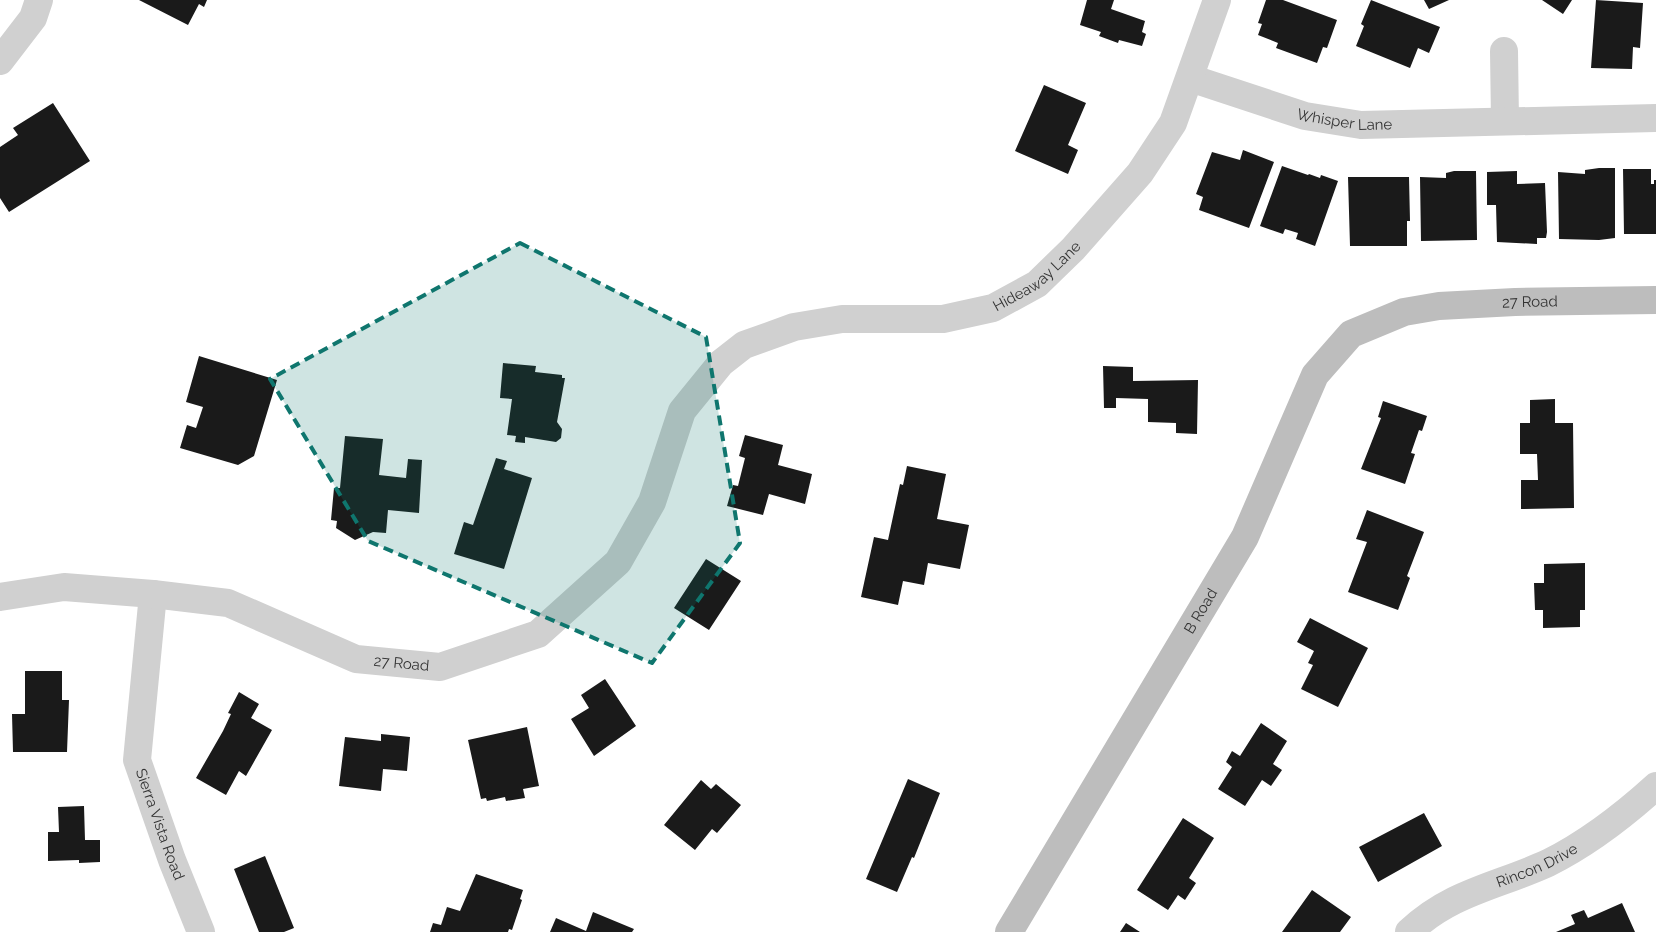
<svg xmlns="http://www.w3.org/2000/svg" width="1656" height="932" viewBox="0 0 1656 932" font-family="Raleway,sans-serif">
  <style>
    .building { fill: #1a1a1a }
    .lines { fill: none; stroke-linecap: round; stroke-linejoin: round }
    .street { stroke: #d0d0d0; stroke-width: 28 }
    .secondary { stroke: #bdbdbd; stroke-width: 28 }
    .marked { fill: #0f766e; fill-opacity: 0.2; stroke: #0f766e; stroke-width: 4; stroke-dasharray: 10 6; stroke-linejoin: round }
    .labels { text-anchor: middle; stroke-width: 5; stroke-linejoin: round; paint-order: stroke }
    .street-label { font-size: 15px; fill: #333; stroke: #fff }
  </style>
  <rect width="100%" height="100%" fill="#fff"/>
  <path class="building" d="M139,0H207L204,7L199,4L188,25Z
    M1087,0H1114L1111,9L1145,21L1142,32L1146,34L1142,46L1119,40L1118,43L1099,36L1101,32L1080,25Z
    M1266,0H1283L1337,20L1327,48L1323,47L1317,63L1276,48L1278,43L1258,35L1262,24L1258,23Z
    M1371,0L1440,27L1429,53L1418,48L1410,68L1356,46L1364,26L1361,24Z
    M1424,0H1449L1429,9Z
    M1542,0H1572L1563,14Z
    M1596,0L1643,3L1640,48L1633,47L1632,69L1591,68Z
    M1044,85L1086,103L1068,145L1078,150L1068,174L1015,151Z
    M53,103L90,161L9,212L0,198V147L18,135L13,128Z
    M1243,150L1274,162L1249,228L1199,210L1203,197L1196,194L1212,152L1240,160Z
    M1282,166L1308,175L1309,174L1320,178L1321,175L1338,181L1315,246L1296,239L1298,233L1285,229L1283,234L1260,226Z
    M1599,168H1615V238L1599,240L1559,239L1558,172L1585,174V170Z
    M1623,169H1651V184H1654V180H1656V234H1624Z
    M1454,171H1476L1477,240L1421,241L1420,177L1446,178V173Z
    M1517,171V184L1545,183L1547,232L1546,238H1537V244L1497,242L1496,205H1487V172Z
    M1348,177H1409L1410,221H1407V246H1350Z
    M199,356L277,380L254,456L238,465L180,448L187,425L196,428L203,407L186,402Z
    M503,363L536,366L535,372L562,375V378H565L557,422L562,429L561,438L556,442L525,437V443L515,442L516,436L507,435L512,399L500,398Z
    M1103,366L1133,367V381L1198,380L1197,434L1176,433V423L1148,422V399L1116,398V408H1104Z
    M1555,399V423H1573L1574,508L1521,509V480H1538L1537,454H1520V423H1530V400Z
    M1383,401L1427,416L1422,431L1419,430L1411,453L1415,454L1405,484L1361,469L1381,418L1378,417Z
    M745,435L783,445L778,465L812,474L805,504L769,494L763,515L727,506L733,485L738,486L745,458L739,456Z
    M345,436L383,439L379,475L406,478L408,459L422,460L419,513L388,510L386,533L373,532L355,540L336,528L337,521L331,520L334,488H340Z
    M496,458L507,461L504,469L532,478L504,569L454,554L464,522L473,525Z
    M907,466L946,474L937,519L969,525L960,569L928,563L924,585L903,581L898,605L861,597L874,537L888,540L900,484L903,485Z
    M1367,510L1424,532L1407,576L1410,578L1398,610L1348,592L1367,542L1356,539Z
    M706,559L741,581L709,630L674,608Z
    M1585,563V610H1580V627L1543,628V610H1535L1534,583H1544V564Z
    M1310,618L1368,648L1338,707L1301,689L1313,665L1308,663L1314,651L1297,642Z
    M25,671H62V700H69L67,752H13L12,714H25Z
    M605,679L636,726L594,756L571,719L589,708L581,695Z
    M239,692L259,704L251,718L272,730L246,776L239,771L226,795L196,778L223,731L231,714L228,713Z
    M1261,723L1287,741L1273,764L1282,770L1271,786L1262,780L1245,806L1218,789L1232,767L1226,762L1232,751L1240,756Z
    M527,727L539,786L523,789L525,798L506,801L505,797L487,801L486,798L481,799L468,740Z
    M381,734L410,737L407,771L383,769L381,791L339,786L345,737L381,741Z
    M908,779L940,793L914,858L912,857L897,892L866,879Z
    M701,780L711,789L716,784L741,805L717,833L712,829L695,850L664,825Z
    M84,806L85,840H100V862L79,863V860L48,861V832H59L58,807Z
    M1424,813L1442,846L1378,882L1359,847Z
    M1183,818L1214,838L1189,878L1196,883L1185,900L1178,895L1168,910L1137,890Z
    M265,856L294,928L284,932H259L234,869Z
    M476,874L523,890L520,899L522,900L512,930L509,929L508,932H430L433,923L441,925L447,907L460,911Z
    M1312,890L1351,917L1340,932H1282Z
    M1622,903L1635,932H1556L1575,924L1571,915L1584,910L1588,918Z
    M593,912L634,929L632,932H550L556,918L586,931Z
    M1126,923L1140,932H1120Z"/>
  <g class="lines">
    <g class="street">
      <path d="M1504,51L1505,121"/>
      <path d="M0,61L33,18L39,0"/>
      <path id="s1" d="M1190,78L1305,116L1361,125L1656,118"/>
      <path id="s2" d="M153,594L137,760L172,860L201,932"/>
      <path id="s3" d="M0,597L64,587L153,594L228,603L356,659L440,667L538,634L618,562L652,502L682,411L721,363L744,345L794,327L842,319H943L993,308L1037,284L1073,249L1140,173L1173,123L1217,0"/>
      <path id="s4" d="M1409,932C1451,892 1498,886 1548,863C1588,843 1623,816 1656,786"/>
    </g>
    <path class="secondary" id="s5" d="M1009,932L1245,537L1315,375L1351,334L1404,312L1439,306L1515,302L1656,300"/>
  </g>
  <path class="marked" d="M520,243L706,337L740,543L652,663L368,541L270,379Z"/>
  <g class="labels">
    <g class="street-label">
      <text dy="5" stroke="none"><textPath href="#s1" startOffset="161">Whisper Lane</textPath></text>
      <text dy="5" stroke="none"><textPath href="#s3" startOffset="1229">Hideaway Lane</textPath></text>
      <text dy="5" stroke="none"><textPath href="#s5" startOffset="875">27 Road</textPath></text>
      <text dy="5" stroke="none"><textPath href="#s5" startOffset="374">B Road</textPath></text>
      <text dy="5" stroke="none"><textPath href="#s3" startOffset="415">27 Road</textPath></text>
      <text dy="5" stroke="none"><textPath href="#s2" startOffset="235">Sierra Vista Road</textPath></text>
      <text dy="5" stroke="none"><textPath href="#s4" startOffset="145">Rincon Drive</textPath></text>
    </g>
  </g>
</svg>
